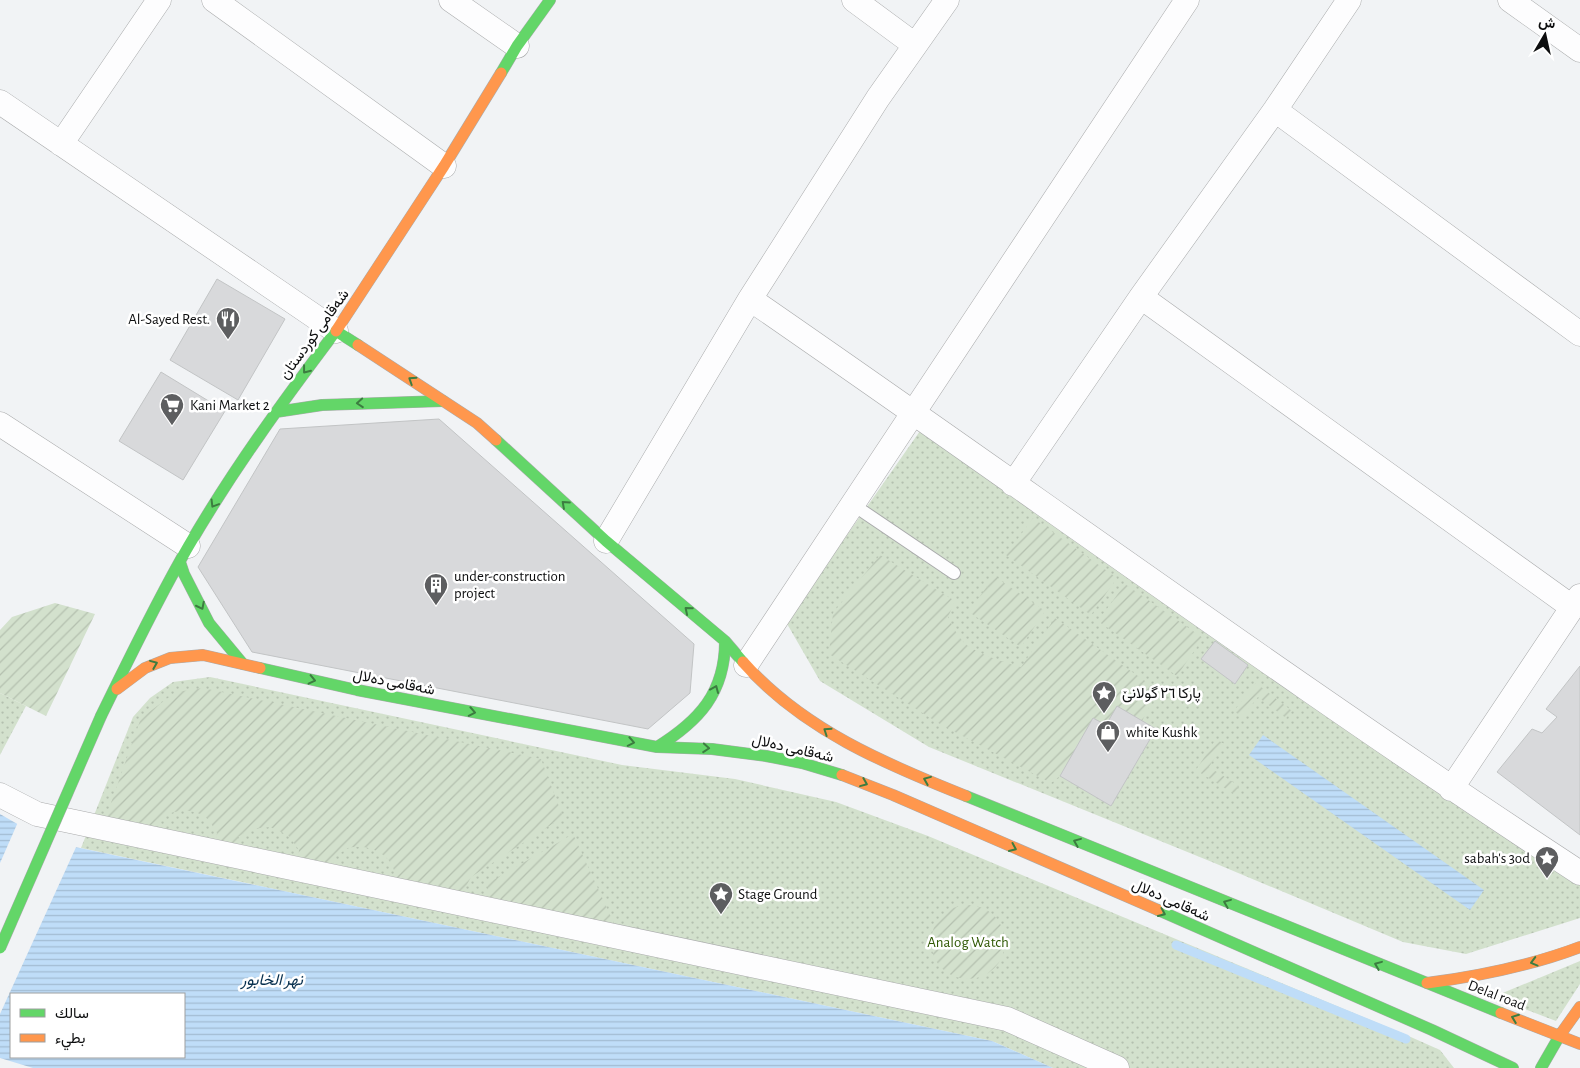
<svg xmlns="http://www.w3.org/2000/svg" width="1580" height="1068" viewBox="0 0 1580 1068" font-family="'Alegreya Sans',Vazirmatn,sans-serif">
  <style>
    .grass { fill: url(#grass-dots) }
    .garden { fill: url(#garden-furrows) }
    .water { fill: url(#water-rules); fill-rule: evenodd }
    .pier { fill: #f1f3f5 }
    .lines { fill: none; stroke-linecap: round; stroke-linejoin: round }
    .stream { stroke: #bfddf8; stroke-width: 9 }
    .building { fill: #d8d9db; stroke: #c2c4c5 }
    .lane-casing { stroke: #aaabac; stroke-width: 14 }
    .street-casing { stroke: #aaabac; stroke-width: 25 }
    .fast-casing { stroke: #aaabac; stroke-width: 12 }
    .slow-casing { stroke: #aaabac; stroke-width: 12 }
    .lane { stroke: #fdfdfe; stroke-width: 12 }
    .street { stroke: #fdfdfe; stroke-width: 24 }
    .fast { stroke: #63d668; stroke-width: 11 }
    .slow { stroke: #ff974d; stroke-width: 11 }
    .fast-bridge-casing { stroke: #aaabac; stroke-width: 12; stroke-linecap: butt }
    .fast-bridge { stroke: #63d668; stroke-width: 11 }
    .oneway { stroke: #3c7c40 }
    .labels { text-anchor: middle; stroke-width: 5; stroke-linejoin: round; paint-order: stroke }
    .poi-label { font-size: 15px; fill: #0d0e0f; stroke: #fff; text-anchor: start }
    .street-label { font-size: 15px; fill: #0d0e0f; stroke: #fff }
    .park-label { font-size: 15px; fill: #2f5803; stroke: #fff }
    .water-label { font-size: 16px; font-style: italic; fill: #062f4e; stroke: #fff }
  </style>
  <defs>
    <pattern id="grass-dots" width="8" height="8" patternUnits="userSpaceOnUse" patternTransform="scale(1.25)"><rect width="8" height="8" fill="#d3e1cd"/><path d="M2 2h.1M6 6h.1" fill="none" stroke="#b4c0af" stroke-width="1.8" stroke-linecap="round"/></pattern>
    <pattern id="garden-furrows" width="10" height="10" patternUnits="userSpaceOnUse" patternTransform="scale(1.25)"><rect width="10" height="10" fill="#d3e1cd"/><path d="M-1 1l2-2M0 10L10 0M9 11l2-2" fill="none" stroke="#b4c0af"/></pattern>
    <pattern id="water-rules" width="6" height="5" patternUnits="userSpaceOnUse" patternTransform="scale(1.25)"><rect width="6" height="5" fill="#bfddf8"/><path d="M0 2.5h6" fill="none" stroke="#a3bcd3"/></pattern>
  </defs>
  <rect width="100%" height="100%" fill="#f1f3f5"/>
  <path class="grass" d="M920,431L1580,883V918L1466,954L1403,942L1212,862L929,747L820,681L786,622Z
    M210,677L622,765L735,779L836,802L928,836L1404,1034L1440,1050L1454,1068H1053L992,1041L81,848L133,717L150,698L173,682Z
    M0,693L26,706L0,755Z
    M1580,961V984L1556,1021L1493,997Z"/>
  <path class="garden" d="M1033,518L1117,578L1091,615L1006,555Z
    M880,555L955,601L948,617C953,627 959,639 968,646C981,655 1006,663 1021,667L1055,618L1158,690L1142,721L1117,706L1106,725L1093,718L1060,776L1051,783L940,724L829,654L833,613Z
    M994,576L1045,611L1021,647L969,612Z
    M1125,584L1203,638L1177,676L1098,621Z
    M55,603L95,614L46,716L0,693V630L12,617Z
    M1256,683L1292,711L1286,718L1258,697L1242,717L1234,711Z
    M203,688L541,759L563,817L471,877L462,894L395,880C397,857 370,842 348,848C344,850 339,854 335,857L333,867L298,860L299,850L288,835L270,827L251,829L238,837L236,847L215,843L217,833C214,829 210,820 206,817C190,807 171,810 157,820L154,830L105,820L141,718L176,692Z
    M1216,739L1224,744L1209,767L1239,786L1234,794L1196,770Z
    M573,834L617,930L486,904L488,883Z
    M931 942a37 37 0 1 1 74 0a37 37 0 1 1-74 0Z"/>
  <path class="water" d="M1263,735L1484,890L1470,910L1249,755Z
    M0,814L47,841L992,1041L1053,1068H33L0,1058ZM11,994H184V1057H11Z"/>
  <path class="pier" d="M18,822L48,839L77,845L0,1014V863Z"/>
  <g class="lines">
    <path class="stream" d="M1176,945L1406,1039"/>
  </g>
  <path class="building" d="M217,279L285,319L238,400L170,360Z
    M161,372L225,411L183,480L119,441Z
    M439,419L694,644L690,693L648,729L252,652L198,567L280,429Z
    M1215,641L1248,665L1235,684L1201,659Z
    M1580,666V835L1497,772L1532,729L1542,733L1557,717L1546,709Z
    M1117,706L1156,729L1111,806L1060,776L1093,718L1106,725Z"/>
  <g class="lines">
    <g class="lane-casing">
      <path id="lane" d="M852,504L954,573"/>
    </g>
    <g class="street-casing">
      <path id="street" d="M214,0L444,166
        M451,0L517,46
        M854,0L915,45
        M1510,0L1580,50
        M0,102L336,331
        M1275,110L1580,334
        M61,144L159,0
        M1141,297L1572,607
        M750,299C1027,490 1299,689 1580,873
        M0,424L188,546
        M1013,484L1141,297L1275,110L1349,0
        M606,541L750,299L878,98L947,0
        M746,665L1187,0
        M1451,789L1580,596
        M0,795L37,814L1007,1019L1117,1068"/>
    </g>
    <g class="fast-casing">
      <path id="fast" d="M501,73L517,46L550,0
        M276,412L322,405L443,401
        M496,440L606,541L725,641L743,662
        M180,562L184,574L209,623L243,664
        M260,668L357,690L657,747L712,749L766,756L802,763L842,775
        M101,716C129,659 156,602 188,547C232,471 283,401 336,331L358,345
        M657,747C699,721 725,693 725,641
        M966,796L1501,1013
        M1158,910L1432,1030L1513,1068
        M1541,1068L1560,1035"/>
    </g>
    <g class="slow-casing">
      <path id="slow" d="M336,331L444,166L501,73
        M358,345L477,423L496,440
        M743,662C802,729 885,764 966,796
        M117,689L145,668L170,658L203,655L260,668
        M842,775L893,795L1158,910
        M1427,983C1480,976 1530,966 1580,947
        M1501,1013L1580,1044
        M1560,1035L1580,1007"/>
    </g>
    <use href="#lane" class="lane"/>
    <use href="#street" class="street"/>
    <use href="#fast" class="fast"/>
    <use href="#slow" class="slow"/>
    <g class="fast-bridge-casing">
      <path id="fast-bridge" d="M0,948L101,716"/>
    </g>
    <use href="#fast-bridge" class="fast-bridge"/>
  </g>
  <defs><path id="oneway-chevron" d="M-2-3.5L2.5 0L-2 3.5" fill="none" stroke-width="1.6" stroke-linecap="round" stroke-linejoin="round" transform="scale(1.25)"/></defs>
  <g class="oneway">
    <use href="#oneway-chevron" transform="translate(306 370) rotate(128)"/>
    <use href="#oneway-chevron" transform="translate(412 380) rotate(-147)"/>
    <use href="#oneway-chevron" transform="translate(360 403) rotate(176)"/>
    <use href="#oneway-chevron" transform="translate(214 504) rotate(121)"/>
    <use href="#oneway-chevron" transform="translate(565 504) rotate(-138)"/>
    <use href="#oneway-chevron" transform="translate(201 606) rotate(63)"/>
    <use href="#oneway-chevron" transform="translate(688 610) rotate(-140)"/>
    <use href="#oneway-chevron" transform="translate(154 664) rotate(-22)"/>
    <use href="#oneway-chevron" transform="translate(312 680) rotate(13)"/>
    <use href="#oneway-chevron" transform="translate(715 689) rotate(-67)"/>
    <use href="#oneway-chevron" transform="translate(472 712) rotate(11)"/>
    <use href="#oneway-chevron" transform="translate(827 731) rotate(-146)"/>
    <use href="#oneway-chevron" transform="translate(631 742) rotate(11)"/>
    <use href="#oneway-chevron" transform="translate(706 748) rotate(4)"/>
    <use href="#oneway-chevron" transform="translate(927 780) rotate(-158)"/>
    <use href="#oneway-chevron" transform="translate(864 783) rotate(22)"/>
    <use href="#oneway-chevron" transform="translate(1077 842) rotate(-158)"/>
    <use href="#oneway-chevron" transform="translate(1013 848) rotate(24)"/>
    <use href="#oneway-chevron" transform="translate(1227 903) rotate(-158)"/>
    <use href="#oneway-chevron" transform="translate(1162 913) rotate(24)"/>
    <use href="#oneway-chevron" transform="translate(1534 962) rotate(165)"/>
    <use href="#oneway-chevron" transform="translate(1378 965) rotate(-158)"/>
    <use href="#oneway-chevron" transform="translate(1515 1018) rotate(-159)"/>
  </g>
  <defs>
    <g id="restaurant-pin" transform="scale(1.25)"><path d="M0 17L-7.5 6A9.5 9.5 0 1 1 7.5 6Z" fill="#5d5e60" stroke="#fff"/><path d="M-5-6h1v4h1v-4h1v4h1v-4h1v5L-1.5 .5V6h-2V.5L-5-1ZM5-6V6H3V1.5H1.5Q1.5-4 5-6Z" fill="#fff"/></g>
    <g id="supermarket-pin" transform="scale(1.25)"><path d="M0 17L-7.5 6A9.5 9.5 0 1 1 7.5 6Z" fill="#5d5e60" stroke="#fff"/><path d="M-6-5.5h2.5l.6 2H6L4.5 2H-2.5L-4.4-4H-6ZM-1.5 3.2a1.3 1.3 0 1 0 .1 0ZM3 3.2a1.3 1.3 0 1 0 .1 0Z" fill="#fff"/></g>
    <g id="building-pin" transform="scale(1.25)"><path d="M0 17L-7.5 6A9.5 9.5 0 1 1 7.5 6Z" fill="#5d5e60" stroke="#fff"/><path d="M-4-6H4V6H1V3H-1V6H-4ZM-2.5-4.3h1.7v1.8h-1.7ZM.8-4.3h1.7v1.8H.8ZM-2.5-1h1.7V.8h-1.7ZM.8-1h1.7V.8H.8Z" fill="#fff"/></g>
    <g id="sight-pin" transform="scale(1.25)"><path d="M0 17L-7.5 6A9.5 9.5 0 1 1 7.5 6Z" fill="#5d5e60" stroke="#fff"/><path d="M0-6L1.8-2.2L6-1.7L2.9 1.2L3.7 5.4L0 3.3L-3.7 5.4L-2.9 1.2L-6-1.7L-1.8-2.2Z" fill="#fff"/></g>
    <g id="shop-pin" transform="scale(1.25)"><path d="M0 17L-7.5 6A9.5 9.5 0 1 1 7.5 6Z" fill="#5d5e60" stroke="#fff"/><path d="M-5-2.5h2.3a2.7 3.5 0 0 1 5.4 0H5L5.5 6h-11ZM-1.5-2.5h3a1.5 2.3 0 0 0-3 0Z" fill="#fff"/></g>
  </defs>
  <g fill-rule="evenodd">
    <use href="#restaurant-pin" x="228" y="319"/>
    <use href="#supermarket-pin" x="172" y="405"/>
    <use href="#building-pin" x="436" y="585"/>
    <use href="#sight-pin" x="1104" y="693"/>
    <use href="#shop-pin" x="1108" y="732"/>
    <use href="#sight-pin" x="1547" y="858"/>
    <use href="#sight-pin" x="721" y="894"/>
  </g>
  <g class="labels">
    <g class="poi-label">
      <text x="210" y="324" text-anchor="end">Al-Sayed Rest.</text>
      <text x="190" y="410">Kani Market 2</text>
      <text x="454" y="581">under-construction<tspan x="454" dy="17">project</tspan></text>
      <text x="1122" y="698">پارکا ٢٦ گولانێ</text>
      <text x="1126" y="737">white Kushk</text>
      <text x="1530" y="863" text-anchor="end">sabah's 3od</text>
      <text x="738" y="899">Stage Ground</text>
    </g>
    <g class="street-label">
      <text transform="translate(314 334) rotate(-54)" y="5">شەقامی کوردستان</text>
      <text transform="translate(394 682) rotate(11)" y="5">شەقامی دەلال</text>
      <text transform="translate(793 748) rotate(13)" y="5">شەقامی دەلال</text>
      <text transform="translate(1171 900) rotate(24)" y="5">شەقامی دەلال</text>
      <text transform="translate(1497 995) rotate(21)" y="5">Delal road</text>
    </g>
    <g class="park-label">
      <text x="968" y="947">Analog Watch</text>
    </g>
    <g class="water-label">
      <text x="272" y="985">نهر الخابور</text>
    </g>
  </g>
  <rect x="10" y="993" width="175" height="65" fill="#ffffff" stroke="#9e9f9f"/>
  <rect x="20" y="1009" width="25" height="8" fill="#63d668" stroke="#9e9f9f"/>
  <text x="55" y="1018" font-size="15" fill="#0d0e0f">سالك</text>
  <rect x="20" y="1034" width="25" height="8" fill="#ff974d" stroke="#9e9f9f"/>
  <text x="55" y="1043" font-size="15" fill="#0d0e0f">بطيء</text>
  <g transform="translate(1545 35) rotate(9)" stroke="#ffffff" stroke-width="4" paint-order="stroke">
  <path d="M0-4L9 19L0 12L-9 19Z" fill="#0d0e0f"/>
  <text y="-8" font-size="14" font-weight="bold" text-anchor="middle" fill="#0d0e0f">ش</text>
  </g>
</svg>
